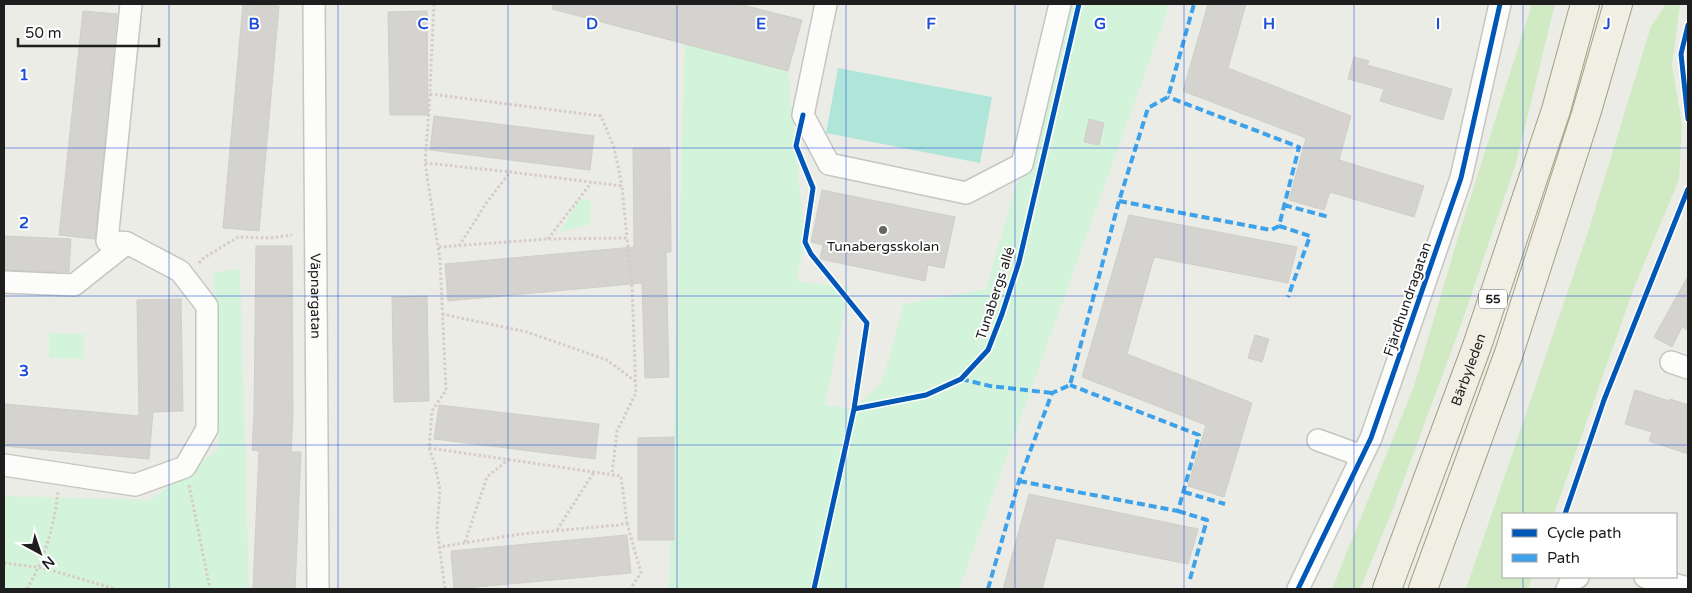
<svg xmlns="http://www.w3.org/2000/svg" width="1692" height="593" viewBox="0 0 1692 593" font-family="'Varela Round',sans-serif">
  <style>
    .grass { fill: #d0ebc3 }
    .park { fill: #d3f4da }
    .pitch { fill: #b0e6da }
    .building { fill: #d4d3cf; stroke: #cfcec7 }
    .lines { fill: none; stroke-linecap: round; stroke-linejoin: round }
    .minor-casing { stroke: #c5c5c2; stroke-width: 24 }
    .major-casing { stroke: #a29f82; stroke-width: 30 }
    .path { stroke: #d7cbc5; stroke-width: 3; stroke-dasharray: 2.5 2.5; stroke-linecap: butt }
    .minor { stroke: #fcfcfb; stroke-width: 21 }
    .major { stroke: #f1efe3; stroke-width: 28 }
    .quiet { stroke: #3da2ea; stroke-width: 4; stroke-dasharray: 8 4; stroke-linecap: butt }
    .cycleway-casing { stroke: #fff; stroke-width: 8 }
    .cycleway { stroke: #0057b8; stroke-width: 5 }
    .grid { fill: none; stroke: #1d4ed8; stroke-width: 1; stroke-opacity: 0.55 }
    .poi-dot { fill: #666664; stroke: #fff; stroke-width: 2 }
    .labels { text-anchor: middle; stroke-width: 4; stroke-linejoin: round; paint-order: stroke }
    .shield { fill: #fff; stroke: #626262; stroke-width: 1 }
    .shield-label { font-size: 12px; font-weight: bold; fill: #1e1e1e }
    .poi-label { font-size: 14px; fill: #1e1e1e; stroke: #fff }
    .street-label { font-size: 14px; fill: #1e1e1e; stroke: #fff }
    .grid-label { font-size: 16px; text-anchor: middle; font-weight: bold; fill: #1d4ed8; stroke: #fff; stroke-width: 4; stroke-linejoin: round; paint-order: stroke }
  </style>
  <rect width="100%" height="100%" fill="#ecece6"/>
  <path class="grass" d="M1532,4H1555L1516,163L1462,322L1393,509L1360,589H1332L1414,386L1462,224Z
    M1666,4H1676L1680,6L1672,65L1682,124L1679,180L1635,285L1554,514H1503V577H1532L1528,589H1466L1589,229L1651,26Z"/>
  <path class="park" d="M1060,4H1170L959,589H669L685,44L788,71L805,242L796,281L849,288L825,405L853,409L882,382L904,304L986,289L1022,164Z
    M580,198L591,201L590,224L560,232Z
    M240,269L249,589H4V496L150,500L219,449L214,272Z
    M49,333L84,334V359L49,358Z"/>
  <path class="pitch" d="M838,68L992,97L980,163L826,133Z"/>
  <path class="building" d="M243,4L279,6L259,231L223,228Z
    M553,4H739L802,20L788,71L552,9Z
    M1208,4H1246L1228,68L1351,116L1339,160L1424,186L1414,217L1330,192L1324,210L1289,200L1306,138L1183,91Z
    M83,11L117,14L95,239L59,235Z
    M427,11L428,115H390L388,12Z
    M1354,57L1369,61L1367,65L1452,89L1443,120L1380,101L1384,89L1348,79Z
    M434,116L594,136L590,170L430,150Z
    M1089,119L1104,123L1099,145L1084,142Z
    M633,148H670L671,252H666L669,377L645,378L642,283L448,301L445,264L634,247Z
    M822,190L955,217L944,268L928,265L925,281L820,259L823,245L811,242Z
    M1129,215L1297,247L1288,283L1154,257L1127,354L1252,403L1224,497L1188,486L1206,425L1082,377Z
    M4,236L71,239L69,272L4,270Z
    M256,246H292L293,416L291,452H301L295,589H253L259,451L252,450L254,414Z
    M1688,276V330L1682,327L1672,347L1654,337Z
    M427,296L429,401L394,402L392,297Z
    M181,299L183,411L153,412L149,459L4,446V404L139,416L137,300Z
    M1255,335L1269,339L1262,362L1248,358Z
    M1635,390L1669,401L1670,399L1688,405V454L1649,441L1652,432L1625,424Z
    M439,405L599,424L595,459L434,439Z
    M674,437V540H638V438Z
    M1029,494L1198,529L1188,564L1056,538L1042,589H1003Z
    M627,535L631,573L454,589L451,551Z"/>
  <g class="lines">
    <g class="minor-casing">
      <g id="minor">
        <path id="s1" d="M314,4L318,589"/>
        <path d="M826,4L803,115L829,164L966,193L1022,164L1060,4"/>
        <path d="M127,243L107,241L131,4"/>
        <path d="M4,282L74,285L127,243L180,271L207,306V429L185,467L135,485L4,465"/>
        <path d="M1671,362L1688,368"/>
        <path d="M1318,440L1362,456"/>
        <path d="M1645,577L1688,588"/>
        <path d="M1298,589L1371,438L1461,178L1500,4"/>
        <path d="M1567,589L1571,581L1578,577"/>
      </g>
    </g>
    <g class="major-casing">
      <g id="major">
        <path id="s2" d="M1387,589L1477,346L1556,110L1585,4"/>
        <path d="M1423,589L1509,353L1586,114L1618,4"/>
      </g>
    </g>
    <path class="path" d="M434,4L429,109L425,163L440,259L446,390L432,411L429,448L435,465L440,490L437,528L445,589
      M430,94L601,116L614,147L622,186
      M425,163L511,172L622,186L627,238
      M548,239L591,183
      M459,246L487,202L510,172
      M439,247L548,239L627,238L632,284L636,393L617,431L612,474
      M199,263L202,259L238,237L270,238L292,235
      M442,314L527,332L607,360L635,381
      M429,448L621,476L627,523L618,525L521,534L439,547
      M189,485L210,589
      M627,523L641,573L630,589
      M557,530L594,472
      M465,542L487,477L509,459
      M4,563L43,568L116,589
      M27,589C45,558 54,527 58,491"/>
    <use href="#minor" class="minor"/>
    <use href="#major" class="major"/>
    <path class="quiet" d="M1119,201L1271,230L1279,226L1299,147L1168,97
      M1284,205L1329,217
      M1279,226L1310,236L1288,297
      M961,379L990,386L1052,393
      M1019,481L1178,511L1199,435L1070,385
      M1184,492L1225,504
      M1178,511L1207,520L1190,579
      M988,589L1019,481L1052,393L1070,385L1119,201L1148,108L1168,97L1194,4"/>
    <g class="cycleway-casing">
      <path id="cycleway" d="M1688,25L1681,54L1688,119
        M803,115L796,146L813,188L805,242L811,254L867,323L854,409L814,589
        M854,409L926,395L961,379L988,350L1002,314L1019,262L1079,4
        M1565,514L1604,400L1688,189
        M1298,589L1371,438L1461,178L1500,4"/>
    </g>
    <use href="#cycleway" class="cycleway"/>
  </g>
  <path class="grid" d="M169,4V589M338,4V589M508,4V589M677,4V589M846,4V589M1015,4V589M1184,4V589M1354,4V589M1523,4V514M4,148H1688M4,296H1688M4,445H1688M1523,577V589"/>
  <circle class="poi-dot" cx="883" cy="230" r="5"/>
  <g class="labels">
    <rect class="shield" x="1479" y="289.5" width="28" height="19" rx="4"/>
    <g class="shield-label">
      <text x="1493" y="303">55</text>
    </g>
    <g class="poi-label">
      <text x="883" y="251">Tunabergsskolan</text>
    </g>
    <g class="street-label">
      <text transform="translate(995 293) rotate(-72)" y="5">Tunabergs allé</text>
      <text dy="5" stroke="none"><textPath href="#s1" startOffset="292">Väpnargatan</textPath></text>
      <text transform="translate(1407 299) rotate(-71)" y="5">Fjärdhundragatan</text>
      <text dy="5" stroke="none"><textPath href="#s2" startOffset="234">Bärbyleden</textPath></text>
    </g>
  </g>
  <g class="grid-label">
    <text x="254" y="29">B</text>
    <text x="423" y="29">C</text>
    <text x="592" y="29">D</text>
    <text x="761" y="29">E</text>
    <text x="931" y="29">F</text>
    <text x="1100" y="29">G</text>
    <text x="1269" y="29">H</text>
    <text x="1438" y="29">I</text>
    <text x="1607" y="29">J</text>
    <text x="24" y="80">1</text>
    <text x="24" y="228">2</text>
    <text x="24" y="376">3</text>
  </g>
  <rect width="1692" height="593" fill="none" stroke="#1e1e1e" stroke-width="10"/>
  <rect x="1502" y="513" width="175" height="65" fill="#ffffff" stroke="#a5a5a5"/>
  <rect x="1512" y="529" width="25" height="8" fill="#0057b8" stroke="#a5a5a5"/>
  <text x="1547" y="538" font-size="15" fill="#1e1e1e">Cycle path</text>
  <rect x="1512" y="554" width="25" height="8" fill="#3da2ea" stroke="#a5a5a5"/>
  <text x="1547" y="563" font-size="15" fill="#1e1e1e">Path</text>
  <g transform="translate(40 553) rotate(140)" stroke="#ffffff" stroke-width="4" paint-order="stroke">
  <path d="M0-4L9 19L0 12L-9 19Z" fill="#1e1e1e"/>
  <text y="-8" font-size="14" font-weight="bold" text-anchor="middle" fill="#1e1e1e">N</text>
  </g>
  <path d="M18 38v8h141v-8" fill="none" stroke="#1e1e1e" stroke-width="2.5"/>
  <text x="25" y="38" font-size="15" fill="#1e1e1e" stroke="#ffffff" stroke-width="4" paint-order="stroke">50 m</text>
</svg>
